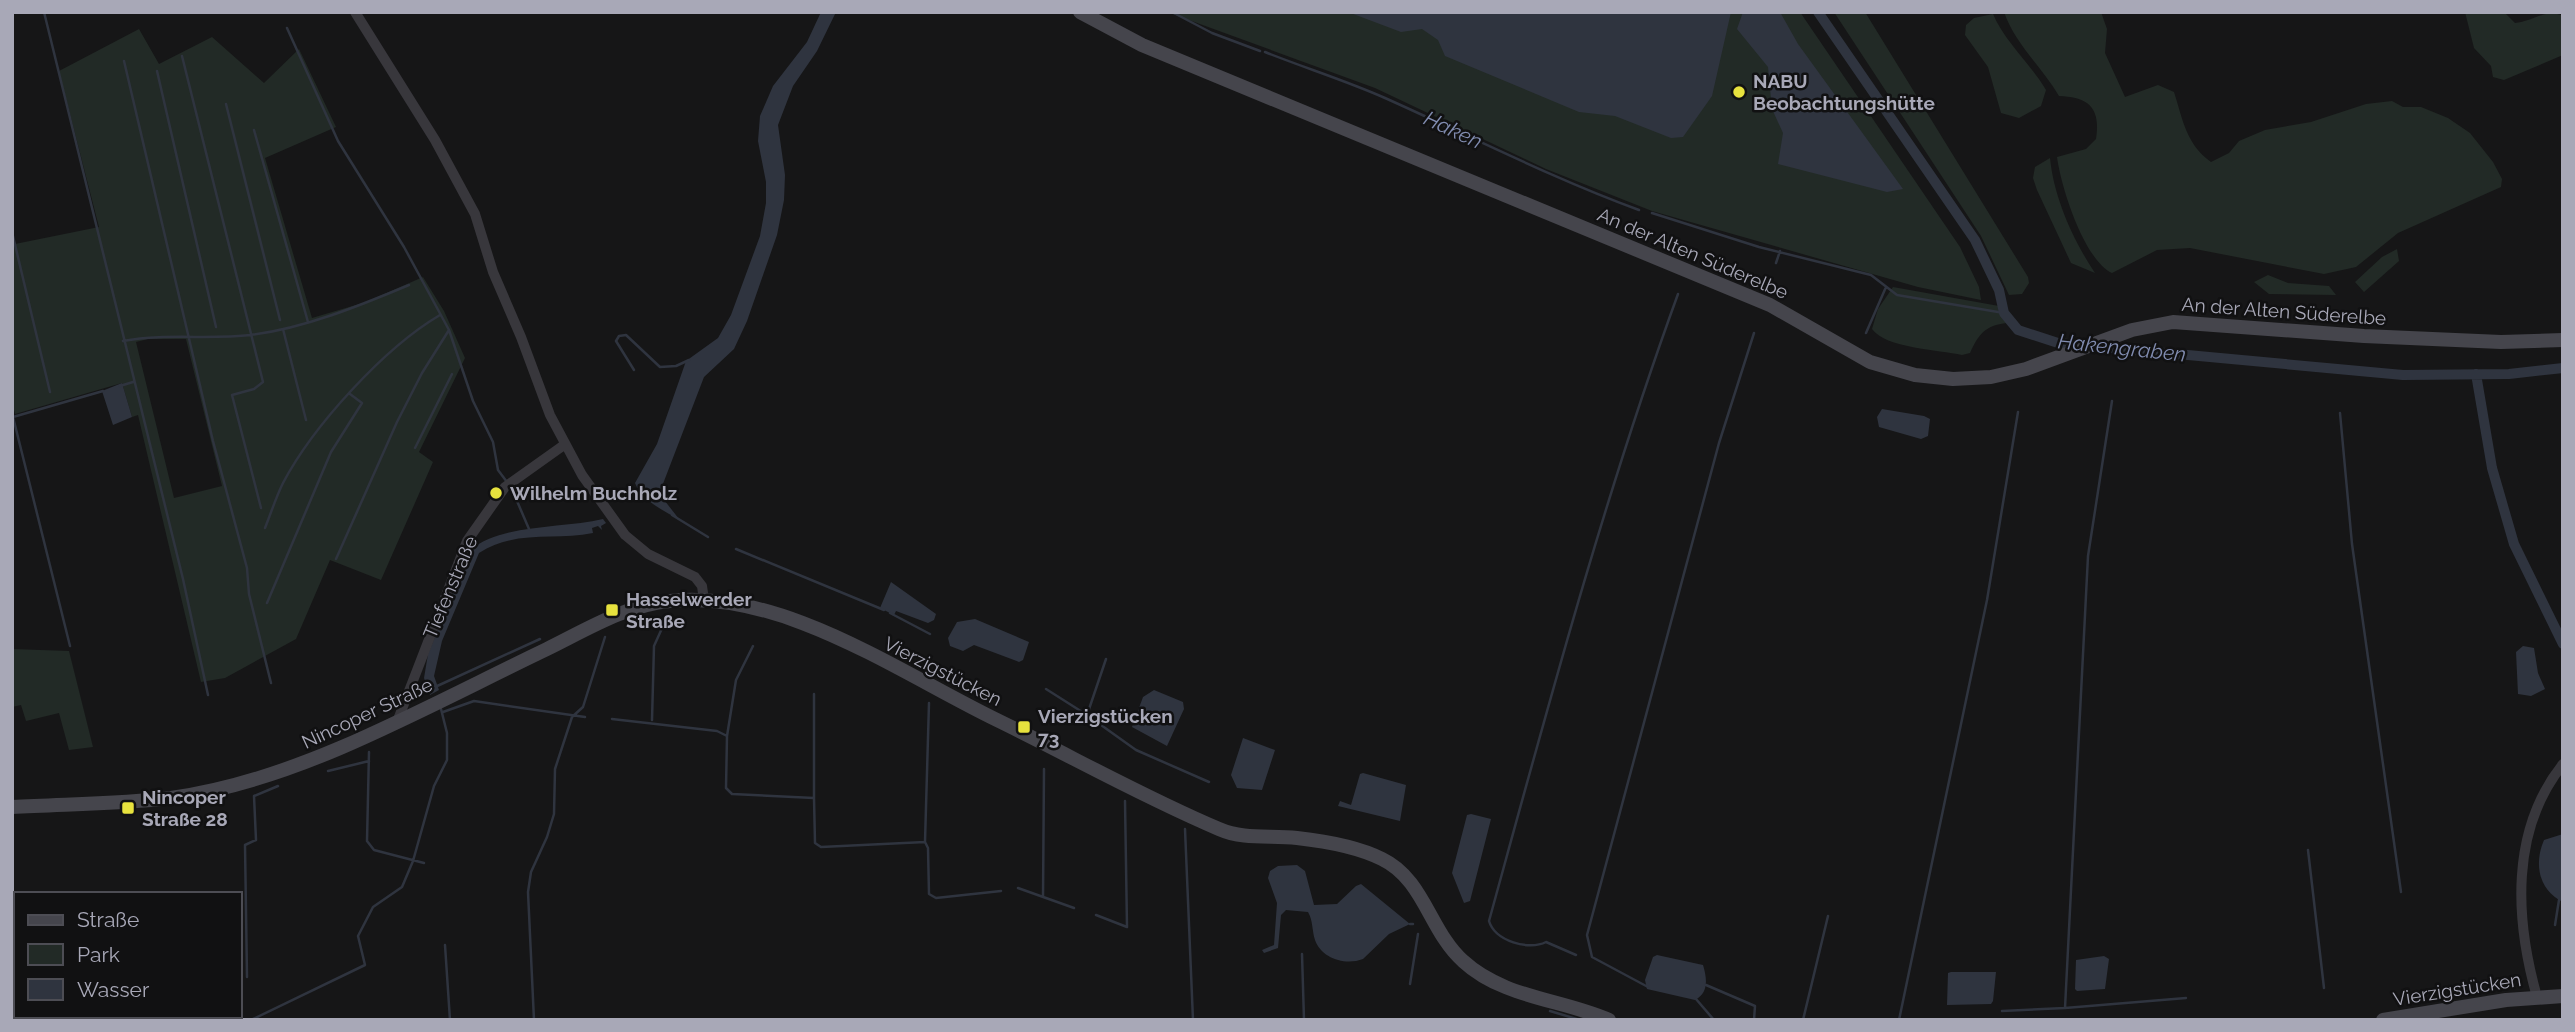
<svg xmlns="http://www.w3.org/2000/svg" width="2575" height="1032" viewBox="0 0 2575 1032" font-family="Raleway,sans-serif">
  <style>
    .green { fill: #222a26; fill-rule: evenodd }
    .water { fill: #2f343f }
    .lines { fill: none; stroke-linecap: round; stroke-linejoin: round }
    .stream { stroke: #2f343f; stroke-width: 2.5 }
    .canal { stroke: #2f343f; stroke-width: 10 }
    .minor { stroke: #38373c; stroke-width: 10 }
    .secondary { stroke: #45454c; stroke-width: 14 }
    .poi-dot { fill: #e7e23e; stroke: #111112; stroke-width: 2.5 }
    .labels { text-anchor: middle; stroke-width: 5; stroke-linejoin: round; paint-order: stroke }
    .poi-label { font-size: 19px; font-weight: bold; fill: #a8a8b7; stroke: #111112; text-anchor: start }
    .street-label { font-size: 19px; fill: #a8a8b7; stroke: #111112 }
    .water-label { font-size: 21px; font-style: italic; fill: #818cb0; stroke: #111112 }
  </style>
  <rect width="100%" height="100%" fill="#161617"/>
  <path class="green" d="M1167,12H1800L1960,247L1979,287L1981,300L1918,287L1652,211L1546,169L1375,88Z
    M1834,12H1865L2028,277L2029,283L2022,294L2009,295L1981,236Z
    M2004,12H2101L2107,29L2105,53L2125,97L2158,85L2174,92C2183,120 2186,144 2211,162L2229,153L2239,141L2265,130L2311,122L2366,104L2392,101L2403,107H2421L2448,118L2470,133L2493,162L2502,179L2501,187L2398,233L2356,267L2324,274L2190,248L2157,250L2112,273C2084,260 2061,187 2057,157L2086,149L2096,139C2101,107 2088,97 2059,96C2042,67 2015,44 2004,12Z
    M2465,12H2504L2515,23C2532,22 2545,8 2563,16V55L2504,80L2493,77L2491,66L2474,48Z
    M1993,14C2005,42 2030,63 2046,90L2041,106L2019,118L2001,113L1988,67L1965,35L1966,25L1974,18Z
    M139,29L159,64L212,37L264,83L299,49L336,127L265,158L312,318L366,302L423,277L444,311L465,358L419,452L433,462L381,580L330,560L296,639L225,678L201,682L138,415L132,417L122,383L15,414L12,402V234L15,244L99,227L59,71ZM148,339H186L222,486L174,498L136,342Z
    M2050,158C2054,198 2073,240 2095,273L2071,263L2037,190L2033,178L2035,167Z
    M2397,249L2399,261L2364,292L2355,282L2382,257Z
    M2268,275L2288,283L2329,286L2336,295L2269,294L2254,282Z
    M1893,287L1999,306L2007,323C1985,325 1978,335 1970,353L1962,355C1939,350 1885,348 1872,329L1878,309Z
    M12,649L69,651L93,747L69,750L59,713L26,721L21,705L12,707Z"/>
  <path class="water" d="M821,12H836L817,51L793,86L778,125L785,175L784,200L777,235L747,321L734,349L704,377L661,489V496L679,519C663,511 642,500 635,483L657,444L686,361L718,338L731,315L760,236L766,203V182L758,141L760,116L773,86L807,42Z
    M1348,12H1731L1712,96L1683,137L1671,138L1615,116L1579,112L1445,56L1438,40L1422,29L1401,32Z
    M1743,12H1780L1798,44L1903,189L1887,192L1778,164L1783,133L1772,109L1768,67L1737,29Z
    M122,383L132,417L113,425L102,391Z
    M1882,409L1924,416L1930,419L1928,436L1921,439L1879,427L1877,417Z
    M603,519L606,523L601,526L602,530L598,526L592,528L593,533C555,541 516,529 479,553L442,641L434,676L439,690L430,695L424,678L428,654L470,550C504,523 562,529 603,519Z
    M891,582L936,614L934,620L928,623L896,611L894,615L880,608Z
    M975,619L1029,642L1023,660L1019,662L974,645L963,651L950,646L948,638L957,622Z
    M2523,646L2534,648L2538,673L2545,689L2531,696L2518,694L2516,652Z
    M1154,690L1183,702L1184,709L1167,746L1132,727L1143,697Z
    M1243,738L1275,750L1262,790L1237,788L1231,775Z
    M1363,773L1406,785L1400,821L1338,806L1340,801L1351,805L1360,774Z
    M1471,814L1491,819L1470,901L1464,903L1452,873L1467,815Z
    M2563,834V902C2538,890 2534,863 2544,840Z
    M1278,866L1297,865L1305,871L1314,905L1337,904L1356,886L1361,884L1410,924L1389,934L1363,959C1345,966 1321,958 1315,940C1312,931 1313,920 1308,912L1286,910L1281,915L1278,948L1264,953L1262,950L1274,945L1277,903L1268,878L1270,871Z
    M1657,955L1703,965C1707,978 1709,993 1695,1000L1647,989L1645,980L1653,957Z
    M2104,956L2109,959L2105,989L2077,991L2075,989L2076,960Z
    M1951,972H1996L1993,1001L1991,1004L1947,1005L1948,973Z"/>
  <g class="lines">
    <path class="stream" d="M44,12L183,579L208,695
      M1172,12L1212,33L1260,51
      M287,28L338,141L404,247L449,330L473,401L493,442L498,470L507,482
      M1265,52C1305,68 1347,81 1385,98C1470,136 1552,178 1639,210
      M182,56L263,382L254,389L232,395L261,508
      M124,61L213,441L247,568L249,594L271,683
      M157,71L216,327
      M226,104L280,320
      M254,130L308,322
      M1652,213L1759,247L1871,275L1897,295L2004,313
      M12,232L50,392
      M1776,263L1780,251
      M283,329L306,420
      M1866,333L1886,287
      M123,341C166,333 208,340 251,335C305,328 359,306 409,285
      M634,370L616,341L619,336L626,335L660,367L676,366L689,360
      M120,386L133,382
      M2112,401L2088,556L2065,1008L2186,998
      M12,413L70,646
      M2340,413L2352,544L2401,892
      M13,417L103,391
      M415,448L452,374
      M511,487L529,529
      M633,495L641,489
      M672,515L708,537
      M265,528C271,513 276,497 283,483C313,426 384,348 440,315
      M736,549L884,610
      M336,559L397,422L422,373L449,330
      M267,603L331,452L362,403L350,394
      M890,613L930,634
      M1106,659L1087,715L1136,750L1209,782
      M435,687L540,639
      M1046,689L1087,715
      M814,694V798
      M443,712L474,701L585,717
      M612,719L717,731L727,736L726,788L732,794L814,798L815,843L821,847L925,842L928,848L929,894L936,898L1001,891
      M652,720L654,646L668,615
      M727,736L736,680L753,646
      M369,752L367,841L374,850L424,863
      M328,771L369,761
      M1185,829L1193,1020
      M925,842L929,703
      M2308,850L2324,988
      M1018,888L1074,908
      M1043,897L1044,769
      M1096,915L1127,927L1125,801
      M1410,924H1413
      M2555,925L2559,900
      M445,945L450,1020
      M1302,954L1304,1020
      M1576,955L1546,942C1529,951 1495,941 1489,921C1547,710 1603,500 1678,294
      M247,977L245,845L256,840L254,796L278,786
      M1410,984L1418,934
      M1706,985L1755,1006L1754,1020
      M1648,987L1592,957L1587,935L1719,443L1754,333
      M1696,999L1714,1020
      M1550,1011L1580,1020
      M2002,1011L2065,1008
      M251,1020L365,965L358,936L373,907L402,887L413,861L434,786L447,760V733L440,705
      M534,1020L528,892L531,872L547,837L554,814L555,769L572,717L583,707L605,637
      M1803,1020L1828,916
      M1899,1020L1987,600L2018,412"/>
    <path class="canal" d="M1818,12L1975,240L1999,290L2004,313L2018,330L2058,343L2403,375L2509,374L2563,368
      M2476,374L2492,468L2514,544L2563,644"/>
    <path class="minor" d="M355,12L435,140L475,214L493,272L521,337L550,415L582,475L625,535L648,554L695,577L702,586L704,600
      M397,722L467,541L505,487L564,445
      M2537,997C2515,919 2510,830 2563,764"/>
    <path class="secondary" d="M1080,12L1142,45L1770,305L1870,362L1915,375L1953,379L1991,377L2026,369L2132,330L2173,322L2364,336L2501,342L2563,340
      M12,807C65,804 119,804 171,798C229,790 286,771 340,748C410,718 478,682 547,649C586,630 626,605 670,601C782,589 900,673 997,720C1071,756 1143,797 1219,829C1244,840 1270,835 1297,838C1324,841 1358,847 1382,859C1424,879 1430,932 1463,961C1503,998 1561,999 1609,1020
      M2383,1020L2506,1000L2563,996"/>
  </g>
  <g class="poi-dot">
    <circle cx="1739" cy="92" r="7"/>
    <circle cx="496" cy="493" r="7"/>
    <rect x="605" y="603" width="14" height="14" rx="3.5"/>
    <rect x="1017" y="720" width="14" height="14" rx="3.5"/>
    <rect x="121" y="801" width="14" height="14" rx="3.5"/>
  </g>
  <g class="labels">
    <g class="poi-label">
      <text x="1753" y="88">NABU<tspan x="1753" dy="22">Beobachtungshütte</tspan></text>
      <text x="510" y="500">Wilhelm Buchholz</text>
      <text x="626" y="606">Hasselwerder<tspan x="626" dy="22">Straße</tspan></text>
      <text x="1038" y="723">Vierzigstücken<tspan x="1038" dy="22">73</tspan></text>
      <text x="142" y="804">Nincoper<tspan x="142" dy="22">Straße 28</tspan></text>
    </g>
    <g class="street-label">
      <text transform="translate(1693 253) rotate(23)" y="7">An der Alten Süderelbe</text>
      <text transform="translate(2284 311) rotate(4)" y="7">An der Alten Süderelbe</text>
      <text transform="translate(450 587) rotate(-67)" y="7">Tiefenstraße</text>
      <text transform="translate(943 671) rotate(27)" y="7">Vierzigstücken</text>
      <text transform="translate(367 713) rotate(-25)" y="7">Nincoper Straße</text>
      <text transform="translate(2457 989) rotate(-9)" y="7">Vierzigstücken</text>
    </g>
    <g class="water-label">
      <text transform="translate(1453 130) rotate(25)" y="7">Haken</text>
      <text transform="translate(2122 348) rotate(6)" y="7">Hakengraben</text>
    </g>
  </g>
  <rect width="2575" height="1032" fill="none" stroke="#a8a8b7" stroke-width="28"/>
  <rect x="14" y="892" width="228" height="126" fill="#111112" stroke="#4d4d54" stroke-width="2"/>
  <rect x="28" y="915" width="35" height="10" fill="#45454c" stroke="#4d4d54" stroke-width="2"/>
  <text x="77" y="927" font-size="21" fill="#a8a8b7">Straße</text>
  <rect x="28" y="944" width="35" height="21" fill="#222a26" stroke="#4d4d54" stroke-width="2"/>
  <text x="77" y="962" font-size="21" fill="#a8a8b7">Park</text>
  <rect x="28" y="979" width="35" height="21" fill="#2f343f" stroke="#4d4d54" stroke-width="2"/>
  <text x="77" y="997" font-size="21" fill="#a8a8b7">Wasser</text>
</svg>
